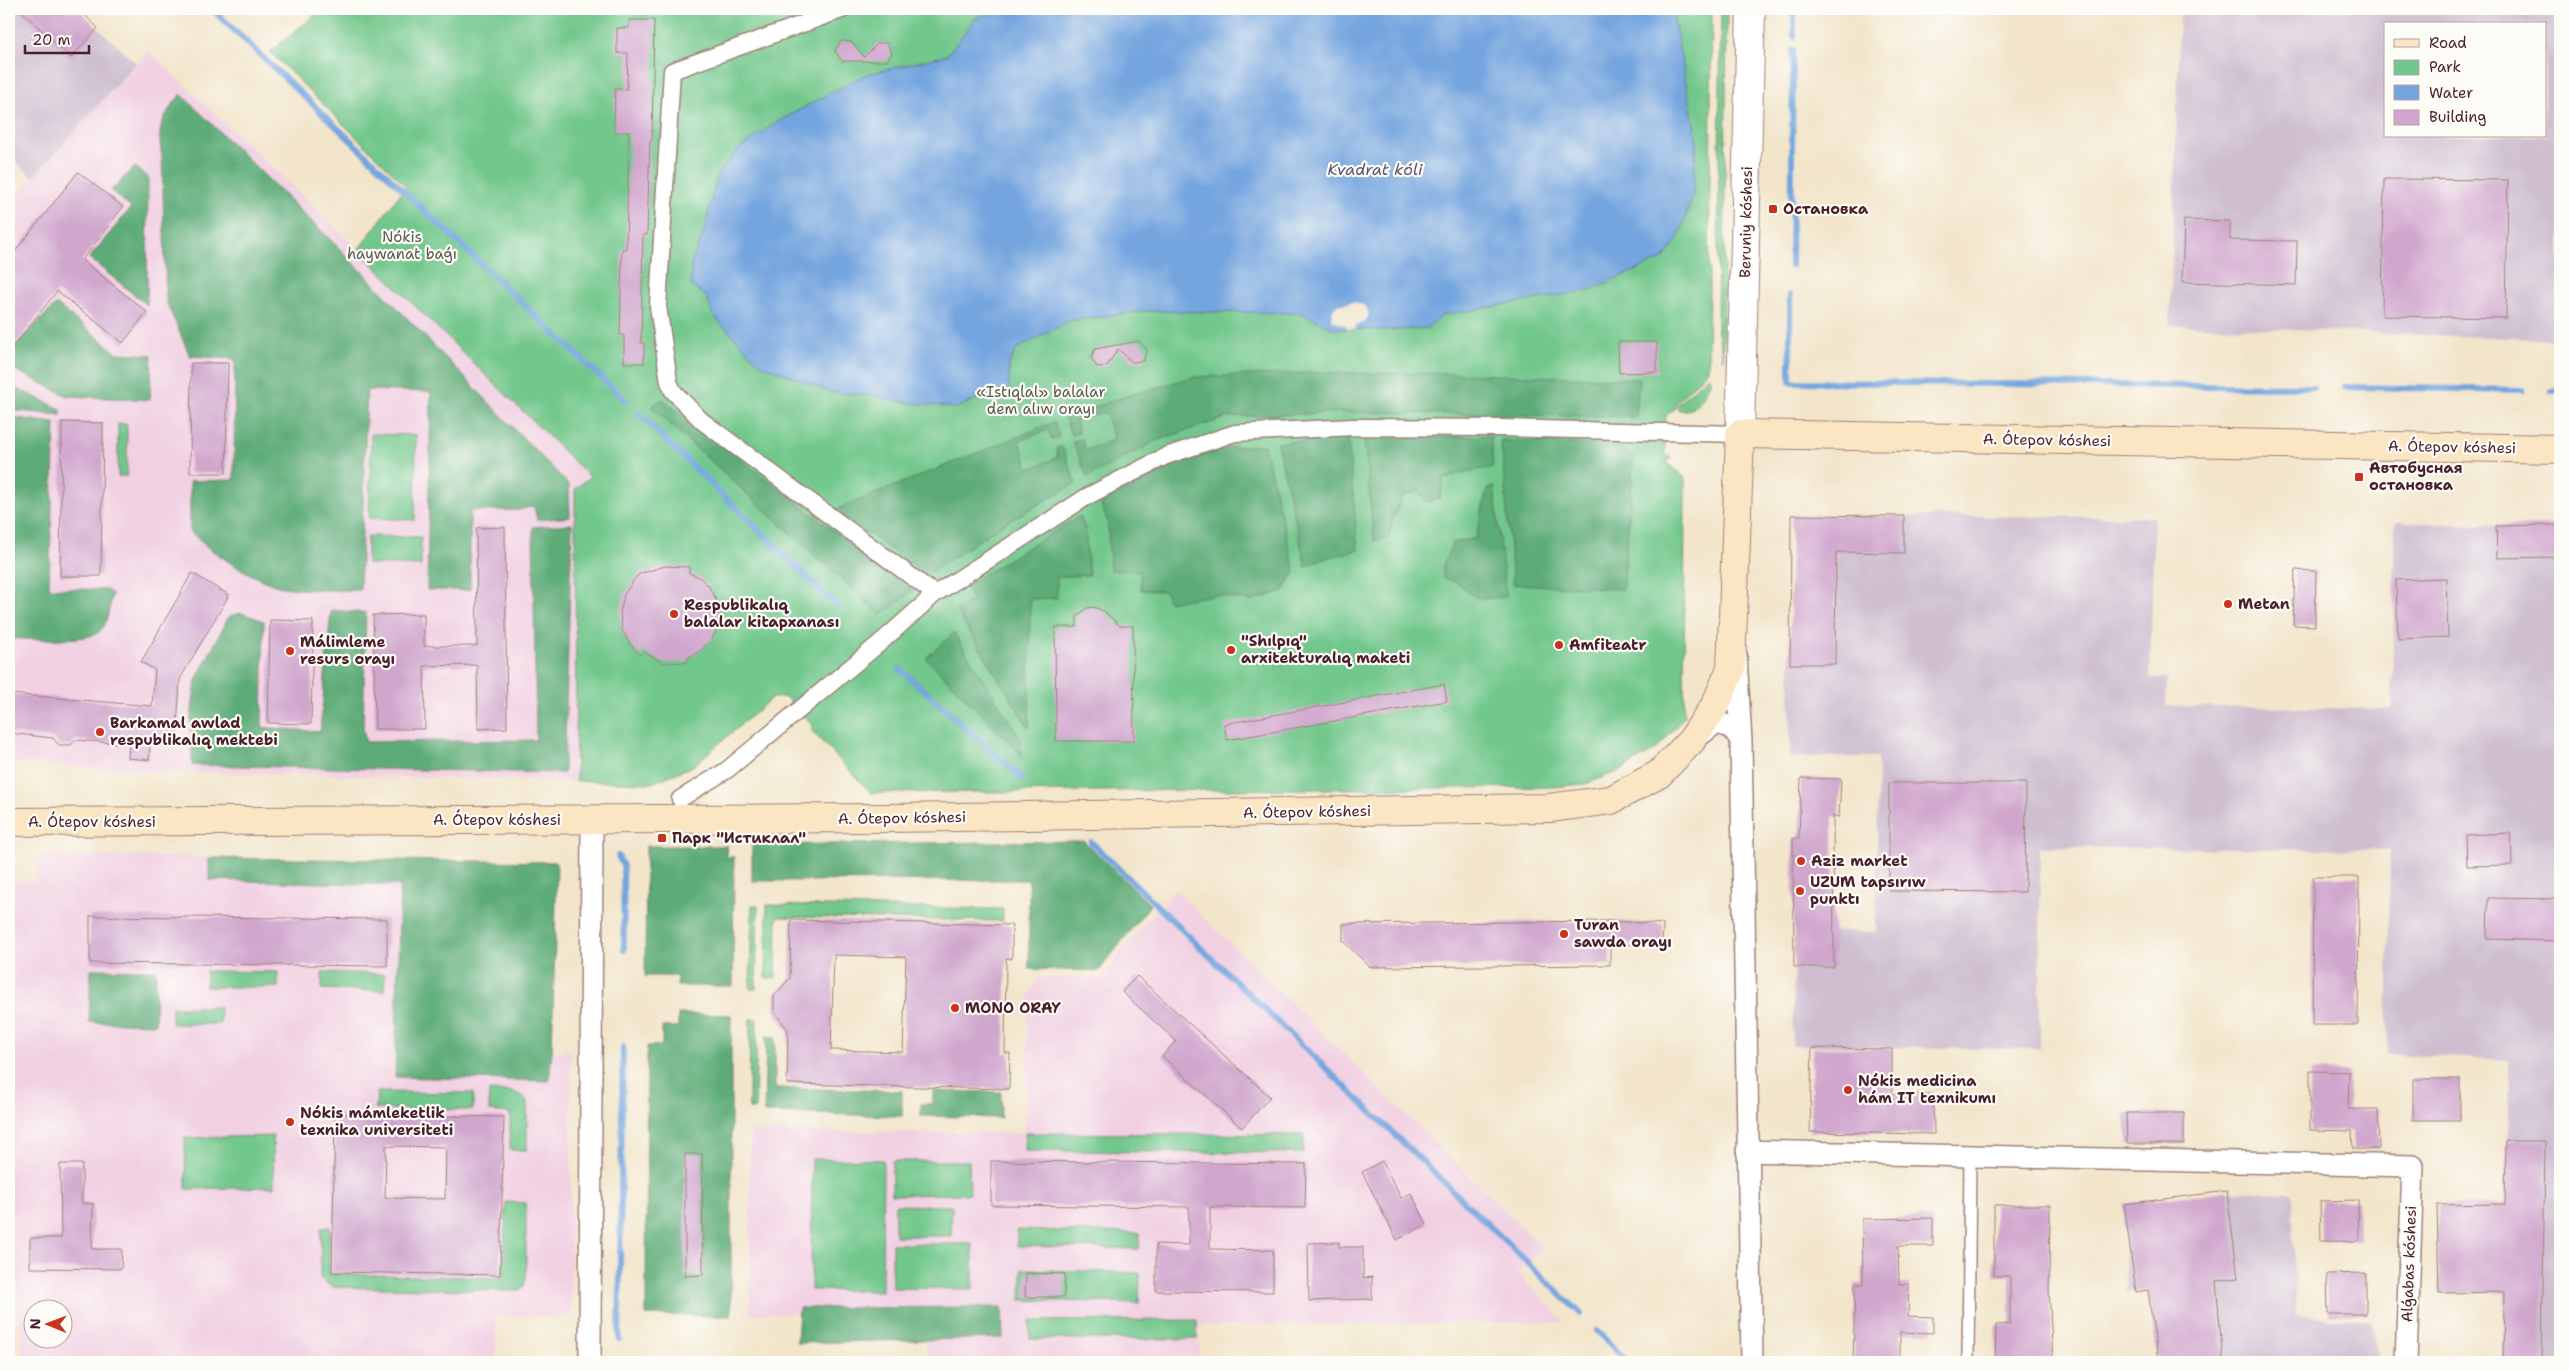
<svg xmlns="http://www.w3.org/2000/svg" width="2569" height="1371" viewBox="0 0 2569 1371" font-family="'Shantell Sans',sans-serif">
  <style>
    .built { fill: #f1d0e2; fill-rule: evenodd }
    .industrial { fill: #cebed0; fill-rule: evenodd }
    .green { fill: #72c78c; stroke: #5e735c }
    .forest { fill: #5dac78; stroke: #546652 }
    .water { fill: #74a5df; stroke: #5f6285 }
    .pier { fill: #f2e5ca }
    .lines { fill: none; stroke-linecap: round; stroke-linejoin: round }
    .stream { stroke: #74a5df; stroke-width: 6 }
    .building { fill: #d0a6cd; fill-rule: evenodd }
    .service-casing { stroke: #9e827a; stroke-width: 14 }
    .pedestrian-casing { stroke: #9e827a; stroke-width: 19 }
    .minor-casing { stroke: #9e827a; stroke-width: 24 }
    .tertiary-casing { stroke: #9e827a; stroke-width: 30 }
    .secondary-casing { stroke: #9e827a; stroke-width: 30 }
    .service { stroke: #fff; stroke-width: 11 }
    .pedestrian { stroke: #fff; stroke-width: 16 }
    .minor { stroke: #fff; stroke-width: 21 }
    .tertiary { stroke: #fff; stroke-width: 28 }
    .secondary { stroke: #fbe6c3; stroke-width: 28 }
    .poi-dot { fill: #c8321e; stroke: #fdfcf7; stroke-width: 2 }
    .labels { text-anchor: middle; stroke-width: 4.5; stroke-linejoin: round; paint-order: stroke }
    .poi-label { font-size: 15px; font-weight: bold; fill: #4a1f2b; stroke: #fdfcf7; text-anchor: start }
    .street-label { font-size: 15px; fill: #4a1f2b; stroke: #fdfcf7 }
    .park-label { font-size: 15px; fill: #585a4d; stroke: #fdfcf7 }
    .water-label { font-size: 16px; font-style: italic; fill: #5b5573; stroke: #fdfcf7 }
  </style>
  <rect width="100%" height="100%" fill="#fdfcf7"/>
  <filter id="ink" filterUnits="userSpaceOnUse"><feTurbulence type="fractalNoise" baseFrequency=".02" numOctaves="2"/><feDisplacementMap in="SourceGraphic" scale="10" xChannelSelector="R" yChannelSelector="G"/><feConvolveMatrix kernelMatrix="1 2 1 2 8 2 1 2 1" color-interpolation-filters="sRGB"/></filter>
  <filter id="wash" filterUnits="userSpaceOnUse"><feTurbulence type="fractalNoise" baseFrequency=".0096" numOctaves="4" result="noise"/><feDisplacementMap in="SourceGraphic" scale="20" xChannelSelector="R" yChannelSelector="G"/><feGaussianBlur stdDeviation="1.12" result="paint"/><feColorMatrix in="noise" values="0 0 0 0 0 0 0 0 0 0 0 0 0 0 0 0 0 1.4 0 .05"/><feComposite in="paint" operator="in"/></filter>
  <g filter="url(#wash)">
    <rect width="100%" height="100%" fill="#f2e5ca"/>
    <path class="built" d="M148,51L303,196L590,477L575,489L576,781L142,771L9,762V205Z
      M39,855L557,862L552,1052L571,1051V1317L496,1316V1362H23L9,1191V880L37,881ZM32,1308H62V1338H32Z
      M1175,890L1542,1247L1517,1273L1565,1322L1200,1326L1199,1362H927L924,1311L750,1314V1131L1025,1133L1028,998L1039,978H1104L1125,946Z"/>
    <path class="industrial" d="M9,9H78L136,63L33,178L9,155Z
      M2180,9H2560V340L2170,325ZM2385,24H2545V136H2385Z
      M1904,516L2154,517L2150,678H2167L2166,706L2392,709L2395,522L2560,528V1362H2503L2509,1060L2387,1054L2390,850L2040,847V1049L1792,1046L1794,967H1833V931L1876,932L1878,757H1790V664H1835L1837,552L1904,553Z
      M2227,1191L2292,1193L2297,1316L2371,1320L2380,1362H2158L2148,1291L2126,1293L2124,1204Z"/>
    <path class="green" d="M322,9H1712L1708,370L1676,403L1675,409L1666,415L1665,453L1671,458L1667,463L1685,478L1684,717L1657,749L1617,772L1585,784L1553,787L871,793L812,731V724L785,697L772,698L693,766L652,783L576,781L575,489L590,477L358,250L406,186L270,52Z
      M1721,9H1727L1723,359L1717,327Z
      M1708,376L1712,380C1703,396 1698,413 1678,410V404Z
      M118,424H127V476H118Z
      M371,434L416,435L415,520L369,518Z
      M367,536L421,537V566L367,564Z
      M752,905H758L756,989H750Z
      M767,905L1003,909V921L777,917L776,978H766Z
      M206,971L278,972V987H206Z
      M322,972L385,974L384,991L322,989Z
      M172,1007H220V1024H172Z
      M750,1019H757L755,1109H749Z
      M489,1091C503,1092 519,1089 527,1101V1150H510V1113L489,1111Z
      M377,1092L473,1093V1110L376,1109Z
      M1025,1133L1304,1135L1303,1153L1025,1151Z
      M273,1136L274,1187L186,1189L185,1138Z
      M812,1159L883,1160L882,1291L811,1290Z
      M892,1161H969L970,1194L892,1195Z
      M506,1202L526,1203V1279L524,1286L518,1291L332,1287L320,1278L321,1228L330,1227L329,1274L503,1278Z
      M895,1205L952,1206L951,1236H895Z
      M1017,1230L1140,1233L1139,1249L1017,1246Z
      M892,1244H973V1289L892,1288Z
      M1022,1269L1140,1273L1139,1303L1021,1300Z
      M1197,1320V1339H1030V1321Z"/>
    <path class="forest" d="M181,94L346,255L569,485L570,517L537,520L534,506L519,510L470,511V590H427L431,392L367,390L360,590C335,590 308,591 283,587C259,583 206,550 190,531V481L234,480L235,359L190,356L166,301L162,156C156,125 163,117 181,94Z
      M135,167L148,177L147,305L89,258L131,208L111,190Z
      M56,304L117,353L152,355L150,400L67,396L9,367V340L16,345Z
      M1306,373H1428L1639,379L1636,417L1349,412L1228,417L1158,440L1087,477L1073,441L1082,439L1085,450L1114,440L1105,412L1076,421L1079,432L1071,435L1065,418L1126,396L1193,377Z
      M9,385L61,409V415L9,410Z
      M662,399L912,591L881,615L651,407Z
      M9,417L55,423L49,588L107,590L112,594C110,604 108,623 100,631C89,643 27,638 9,639Z
      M1054,422L1059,437L1052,440L1048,430L1019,441L1029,469L1058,457L1056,448L1062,446L1076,483L1000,526L927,575L835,510Z
      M1491,436L1493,467L1460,473L1443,480L1440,499L1426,502L1419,491L1403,496L1392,521L1389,538L1374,541L1364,439Z
      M1348,437L1358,550L1321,559L1306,567L1277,443Z
      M1501,440L1621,446V450L1634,457L1623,589L1513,584Z
      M1264,445L1295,572L1283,591L1252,601L1216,595L1169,602L1165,591L1141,590L1140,571L1110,570L1108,523L1100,502L1167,468L1231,447Z
      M1494,486L1506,597L1478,599L1456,582L1443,578V566L1452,543L1476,538L1487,489Z
      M1080,516L1085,528L1089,575L1057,577V598L1030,599L1029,728L956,610L973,600L965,586Z
      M572,524L564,773L192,765L191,718L196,680L229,616L242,613L264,621L262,727L320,732L331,610L366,613L363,729L366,742L536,740L533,527Z
      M954,633L1020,738L1021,755L926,658Z
      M1084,841L1150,905L1099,971L1029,969V880L752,881V845Z
      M646,846H727L726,857H734L733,986H677V976H645Z
      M209,858L557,862L552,1052L549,1081L395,1077L400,885L209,880Z
      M91,969L156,970L155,1024L89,1022Z
      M678,1014L731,1015V1316L646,1315L647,1046H662V1027H678Z
      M766,1036L775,1037V1088L902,1091V1116L764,1113Z
      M933,1091L1001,1092V1118L921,1116V1104H933Z
      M1002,1307L1003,1338L797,1343L799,1308Z"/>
    <path class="water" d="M1013,9H1666L1673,15L1697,140L1693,195L1678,239L1663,259L1587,291L1443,315L1427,328L1395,330L1334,329L1301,313L1143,311L1069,321L1017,349L1009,364V389L986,395L957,408L895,401L876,396L830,392L760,364L713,315L706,296L691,286V264L704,232L717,175L741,147L777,122L864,75L947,55L977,17Z"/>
    <path class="pier" d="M1353,302L1365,306L1368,311V316L1366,321L1355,326V329H1347V326L1332,320L1333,309L1338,305Z"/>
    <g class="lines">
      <path class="stream" d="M212,9L626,401
        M1794,9V36
        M1791,266L1793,50
        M1790,295V382L2313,387
        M2344,387L2522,390
        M2552,391H2560
        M638,413L837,606
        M900,669L1022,778
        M1091,842L1581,1314
        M618,856L623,866L624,950
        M1597,1331L1628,1362
        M619,1339L623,1047"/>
    </g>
    <g id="blocks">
      <path class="building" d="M19,9H78L98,28L71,58Z
        M629,20H654L652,141H650L647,235H643L641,343H644V363H624V335H620L622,249H626L629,132H614L615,89H627L628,53H617V28H629Z
        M841,41L852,42L864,57L878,43H887L892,53L887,61H842L835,51Z
        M78,172L123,207L82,260L147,312L123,343L57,291L9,352V259Z
        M2384,179L2508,180L2506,318L2382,316Z
        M2184,220L2230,221V240L2297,241L2296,285L2182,282Z
        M1139,341L1147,350L1143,361L1132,362L1118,349L1107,366L1097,367L1091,358L1095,349Z
        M1618,342H1657V372L1619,373Z
        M191,363H228L226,473H190Z
        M62,422L103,423L101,576H60Z
        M1791,515L1904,516V553L1836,552L1835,664H1790Z
        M2560,525V557L2497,558L2496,526Z
        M505,527L507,728L478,729L477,665L424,666L425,729H375L373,615L424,614V646H477L476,528Z
        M665,566L689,567V573L699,577L708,585L715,598L719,612L718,626L712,639L701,650L688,658V662L664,663L644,652L640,655L629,643L622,629L620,613L624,595L633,581L639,574Z
        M2295,570L2316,571L2315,626L2293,625Z
        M192,573L229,595L180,679L176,745L150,743L149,760L128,758L129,744L75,740L71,745H59L53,738L9,733V694L152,706L155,670L141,662Z
        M2446,578L2448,637L2398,639L2396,580Z
        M1093,607L1104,611L1120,626H1133L1134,741H1056L1055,627H1077V616L1087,608Z
        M270,620L313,621L311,724L268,723Z
        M1444,684L1447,701L1227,740L1224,724Z
        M1801,778L1841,779L1839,817L1833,816L1834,967H1794L1793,838H1799Z
        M1889,783H2026L2025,892L1889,891Z
        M2511,833L2512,865L2467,866L2466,835Z
        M2313,877H2359L2358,1025H2312Z
        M2488,898L2560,899V941L2487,939Z
        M90,916L387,919V966L90,963Z
        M791,920L1012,925V959L1006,958L1005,1053H1010L1009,1089L787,1084L788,1030L774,1011V996L790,978ZM834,955L906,957L903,1052L831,1050Z
        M1610,921L1663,924L1662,945L1610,944V965L1370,967L1343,941V924Z
        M1137,976L1270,1097L1242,1128L1162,1056L1176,1041L1122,992Z
        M1812,1048L1892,1049V1094H1933L1934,1134L1810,1132Z
        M2310,1071L2349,1072L2348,1109H2378L2379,1149H2353L2352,1131L2310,1130Z
        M2413,1079H2460V1120H2413Z
        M2126,1113H2184V1144H2127Z
        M335,1114L504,1117L500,1275L332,1272ZM386,1146L446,1147L445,1199L385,1198Z
        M2506,1141H2545L2542,1362H2503L2504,1292L2439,1293L2437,1205L2505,1204Z
        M685,1154H702L703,1275L685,1276Z
        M991,1161L1306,1164L1305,1208L1210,1207V1249L1273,1250V1292L1156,1291V1244L1189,1245V1207L991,1205Z
        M1382,1161L1401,1198L1411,1193L1427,1224L1397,1240L1362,1172Z
        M60,1164H82V1203L93,1204L92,1249H122L121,1269L30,1268V1238H61Z
        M2227,1191L2238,1278L2216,1281L2223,1362H2158L2148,1290L2136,1292L2124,1204Z
        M2358,1200L2359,1241H2321L2320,1201Z
        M1994,1205H2050L2049,1291L2053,1362H1995L1996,1325L2010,1324V1276H1994Z
        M1933,1218V1246H1898L1899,1284H1909L1908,1316L1933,1317V1333L1900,1332V1362H1853L1855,1284H1863L1862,1219Z
        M1339,1242V1247H1363V1278L1372,1277V1299L1309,1301L1308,1243Z
        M1026,1273L1065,1274L1064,1297H1025Z
        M2366,1273V1314H2328L2327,1274Z"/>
    </g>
  </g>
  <g filter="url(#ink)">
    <use href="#blocks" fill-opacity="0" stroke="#9e827a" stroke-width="1"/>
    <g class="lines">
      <g class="service-casing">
        <path id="service" d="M1968,1362L1970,1155"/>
      </g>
      <g class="pedestrian-casing">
        <path id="pedestrian" d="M844,9L672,71L658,306L669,382L673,391L702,421L935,594
          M680,799L727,770L881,642L935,594L1088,496L1166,456L1235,433L1354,427L1501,428L1740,434"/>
      </g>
      <g class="minor-casing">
        <path id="minor" d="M1736,655L1741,741L1752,1362
          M1696,738L1715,723C1729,725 1734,728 1741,741
          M1747,1151L2413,1166L2406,1362
          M590,1362L592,820"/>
      </g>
      <g class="tertiary-casing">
        <path id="tertiary" d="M1740,434L1751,9"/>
      </g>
      <g class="secondary-casing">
        <path id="secondary" d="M9,822L890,818L1549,808L1611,800L1659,774L1691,741L1716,704L1731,668L1740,434L2560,449"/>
      </g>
      <use href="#service" class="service"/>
      <use href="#pedestrian" class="pedestrian"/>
      <use href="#minor" class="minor"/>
      <use href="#tertiary" class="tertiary"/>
      <use href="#secondary" class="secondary"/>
    </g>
  </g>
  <g class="poi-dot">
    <rect x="1768" y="204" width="10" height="10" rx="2.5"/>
    <rect x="2354" y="472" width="10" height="10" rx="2.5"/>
    <circle cx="2228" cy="604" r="5"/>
    <circle cx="674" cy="614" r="5"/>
    <circle cx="1559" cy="645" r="5"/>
    <circle cx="1231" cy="650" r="5"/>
    <circle cx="290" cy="651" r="5"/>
    <circle cx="100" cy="732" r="5"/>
    <rect x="657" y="833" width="10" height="10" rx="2.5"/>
    <circle cx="1801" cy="861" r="5"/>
    <circle cx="1800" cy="891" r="5"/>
    <circle cx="1564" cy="934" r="5"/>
    <circle cx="955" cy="1008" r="5"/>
    <circle cx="1848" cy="1090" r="5"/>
    <circle cx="290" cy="1122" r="5"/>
  </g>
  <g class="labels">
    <g class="poi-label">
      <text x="1783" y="214">Остановка</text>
      <text x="2369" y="473">Автобусная<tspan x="2369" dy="17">остановка</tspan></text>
      <text x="2238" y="609">Metan</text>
      <text x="684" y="610">Respublikalıq<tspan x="684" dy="17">balalar kitapxanası</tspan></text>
      <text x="1241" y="646">"Shılpıq"<tspan x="1241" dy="17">arxitekturalıq maketi</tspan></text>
      <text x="300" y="647">Málimleme<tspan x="300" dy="17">resurs orayı</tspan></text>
      <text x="1569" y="650">Amfiteatr</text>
      <text x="110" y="728">Barkamal awlad<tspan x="110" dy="17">respublikalıq mektebi</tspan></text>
      <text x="672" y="843">Парк "Истиклал"</text>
      <text x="1811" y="866">Aziz market</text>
      <text x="1810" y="887">UZUM tapsırıw<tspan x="1810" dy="17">punktı</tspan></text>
      <text x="1574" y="930">Turan<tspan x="1574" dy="17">sawda orayı</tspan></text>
      <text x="965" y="1013">MONO ORAY</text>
      <text x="1858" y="1086">Nókis medicina<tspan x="1858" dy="17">hám IT texnikumı</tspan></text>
      <text x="300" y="1118">Nókis mámleketlik<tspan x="300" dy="17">texnika universiteti</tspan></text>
    </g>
    <g class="street-label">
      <text transform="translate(1746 222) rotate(-89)" y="5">Beruniy kóshesi</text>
      <text transform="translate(2047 440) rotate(1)" y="5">A. Ótepov kóshesi</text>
      <text transform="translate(2452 447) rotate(1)" y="5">A. Ótepov kóshesi</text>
      <text transform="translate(1307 812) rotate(-1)" y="5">A. Ótepov kóshesi</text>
      <text transform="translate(902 818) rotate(-1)" y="5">A. Ótepov kóshesi</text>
      <text x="497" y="825">A. Ótepov kóshesi</text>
      <text x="92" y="827">A. Ótepov kóshesi</text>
      <text transform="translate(2409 1264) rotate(-88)" y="5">Alǵabas kóshesi</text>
    </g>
    <g class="park-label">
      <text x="402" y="242">Nókis<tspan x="402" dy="17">haywanat baǵı</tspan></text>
      <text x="1041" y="397">«Istıqlal» balalar<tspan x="1041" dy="17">dem alıw orayı</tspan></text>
    </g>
    <g class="water-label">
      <text x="1375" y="175">Kvadrat kóli</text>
    </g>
  </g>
  <rect width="2569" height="1371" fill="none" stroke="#fdfcf7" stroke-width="30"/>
  <rect x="2384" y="22" width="162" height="115" fill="#fdfcf7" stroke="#b5a4a5"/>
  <rect x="2394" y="39" width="25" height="8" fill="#fbe6c3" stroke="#b5a4a5"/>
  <text x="2429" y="48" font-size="15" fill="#4a1f2b">Road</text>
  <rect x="2394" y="60" width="25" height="15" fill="#72c78c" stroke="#b5a4a5"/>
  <text x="2429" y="72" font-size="15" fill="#4a1f2b">Park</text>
  <rect x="2394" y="85" width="25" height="15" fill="#74a5df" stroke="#b5a4a5"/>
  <text x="2429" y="98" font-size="15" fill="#4a1f2b">Water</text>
  <rect x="2394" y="110" width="25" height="15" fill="#d0a6cd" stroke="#b5a4a5"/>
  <text x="2429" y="122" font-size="15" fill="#4a1f2b">Building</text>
  <g transform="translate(48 1324) rotate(271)"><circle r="24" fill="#fdfcf7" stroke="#b5a4a5"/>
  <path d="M0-4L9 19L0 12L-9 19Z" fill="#c8321e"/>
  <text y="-8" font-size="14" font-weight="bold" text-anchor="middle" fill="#4a1f2b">N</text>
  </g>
  <path d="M25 45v8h64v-8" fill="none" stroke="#4a1f2b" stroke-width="2.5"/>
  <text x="32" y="45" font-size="15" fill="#4a1f2b" stroke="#fdfcf7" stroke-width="4" paint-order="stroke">20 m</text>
</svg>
